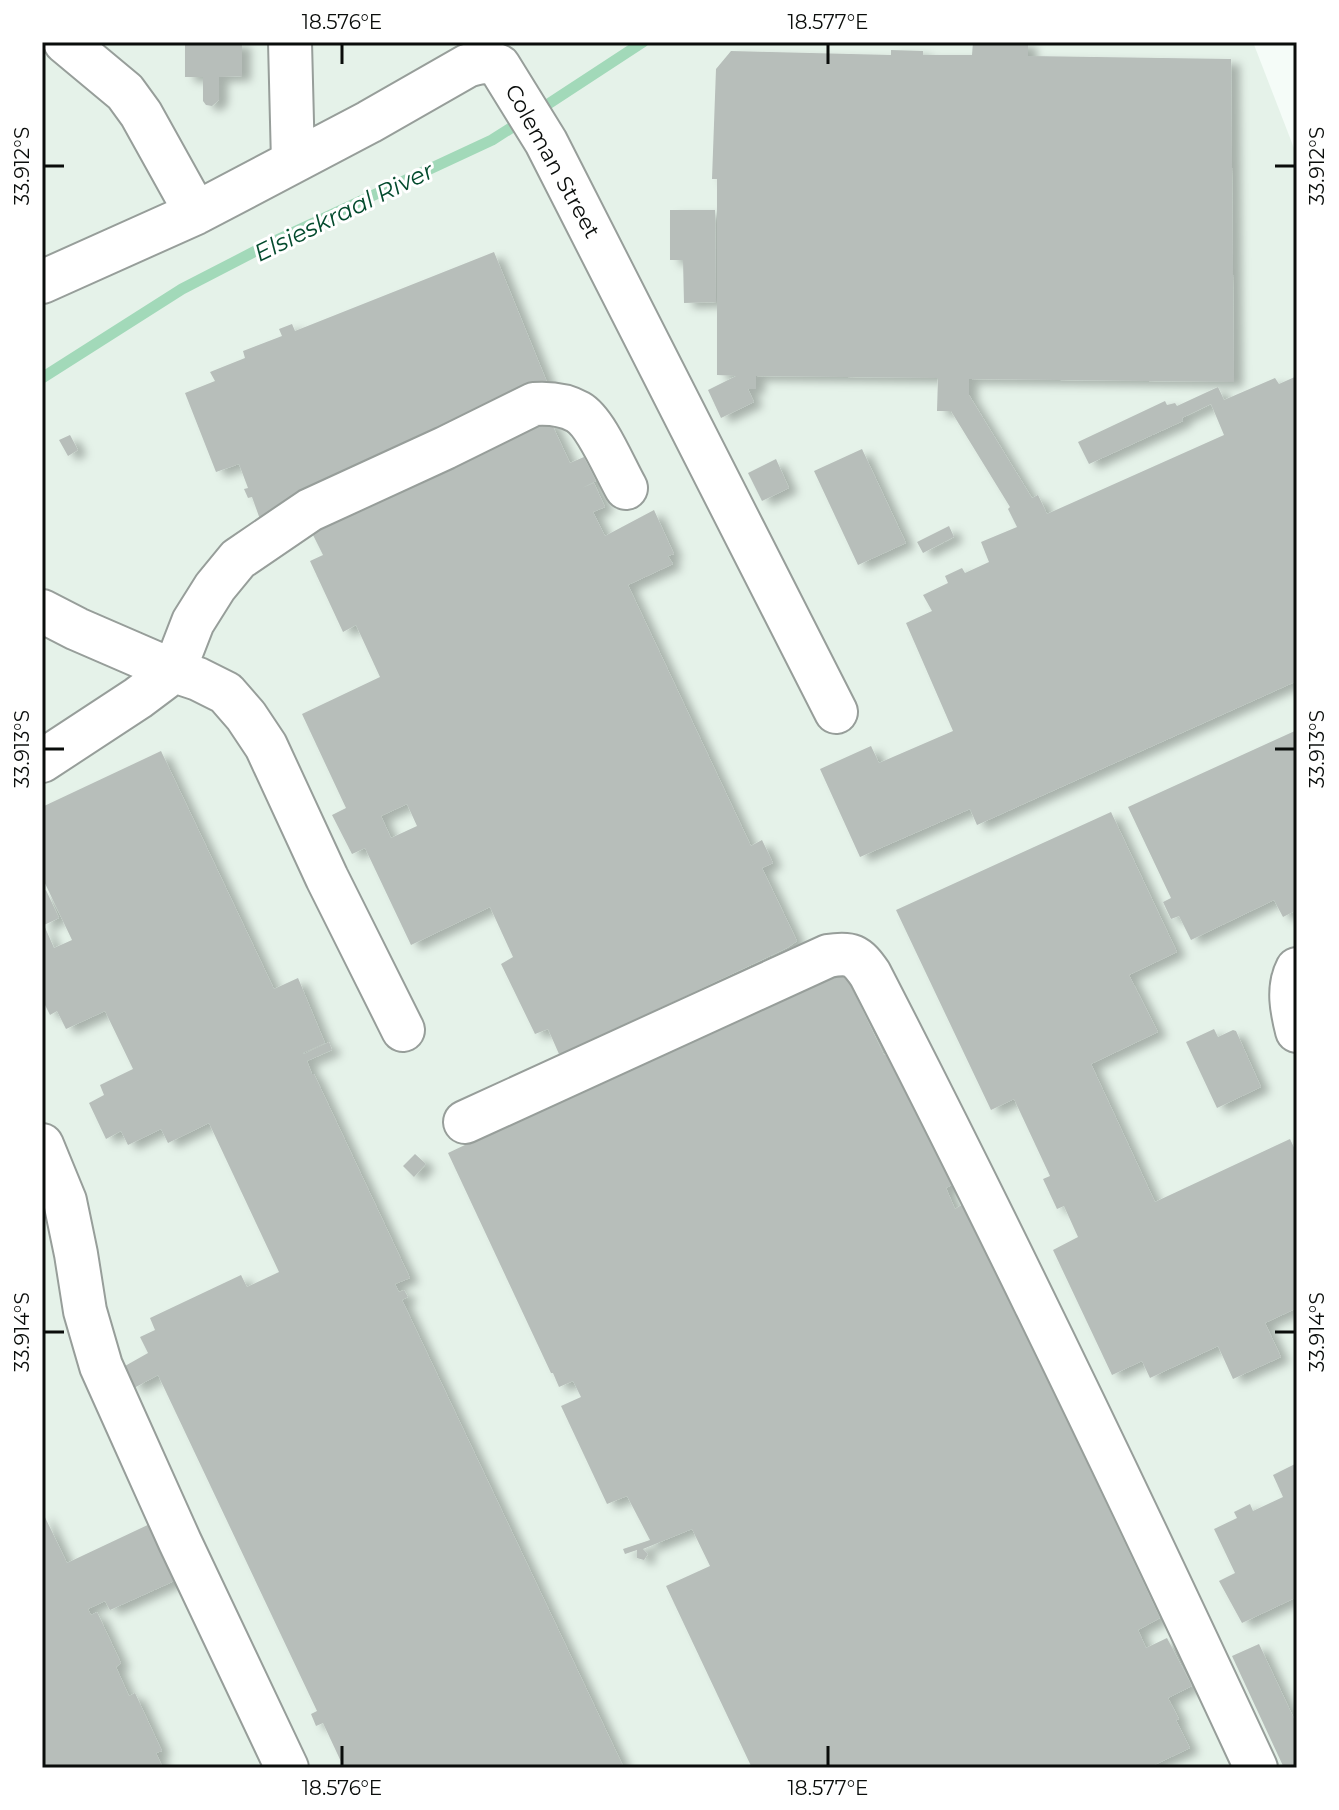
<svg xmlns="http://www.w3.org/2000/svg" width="1339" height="1810" viewBox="0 0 1339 1810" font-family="Montserrat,sans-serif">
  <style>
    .built { fill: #e5f2e9 }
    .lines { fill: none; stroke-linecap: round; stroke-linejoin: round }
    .stream { stroke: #a2d9b9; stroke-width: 11 }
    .building { fill: #b7beba; fill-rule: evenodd; filter: url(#shadow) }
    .minor-casing { stroke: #979e9a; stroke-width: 46 }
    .minor { stroke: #fff; stroke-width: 42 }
    .ticks { fill: none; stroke: #0a0d0b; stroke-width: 3 }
    .labels { text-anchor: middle; stroke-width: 6; stroke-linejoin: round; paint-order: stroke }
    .street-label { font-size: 22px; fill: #0a0d0b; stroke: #fff }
    .water-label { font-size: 24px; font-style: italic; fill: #044b2e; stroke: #fff }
    .neatline { fill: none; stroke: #0a0d0b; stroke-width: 3 }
    .ticks-label { font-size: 20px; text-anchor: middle; fill: #0a0d0b }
  </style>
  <defs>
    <filter id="shadow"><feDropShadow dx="9" dy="5" stdDeviation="4" flood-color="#0004"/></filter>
  </defs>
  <rect width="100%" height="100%" fill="#f5fcf8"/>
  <path class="built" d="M42,42H1253L1297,156V1768H42Z"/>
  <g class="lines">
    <path class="stream" d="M536,112L643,42
      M42,378L182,289L275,241L492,140L522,121"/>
  </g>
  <path class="building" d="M185,42H242V76L219,77V100L212,106L206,105L203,101V77H185Z
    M973,42H1028V56L1231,59L1234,382L969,379V395L1032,498L1038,495L1047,514L1224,435L1211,404L1182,418L1183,421L1089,464L1078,442L1165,401L1167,405L1175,403L1177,406L1218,387L1224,400L1275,378L1279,384L1297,376V681L977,825L970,809L860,857L820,769L871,746L879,763L953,731L906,623L932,611L923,595L948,583L945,576L962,568L965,573L989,562L981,542L1017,527L1008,509L1010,507L951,411H937L938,378L756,376V389H748L754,402L721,418L708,390L736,376L717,375V179H712L716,69L731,51L891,55V50L923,51V55H972Z
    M670,210H715L716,302L684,303L683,260H670Z
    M494,252L549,387L261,522L252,497L248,498L244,489L248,488L239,464L216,472L185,393L215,381L210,372L245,358L243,351L282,336L279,329L292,324L295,331Z
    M549,418L570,463L584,457L596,481L582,488L594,483L605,507L593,512L605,536L654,510L674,554L668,556L673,564L628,585L751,846L762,840L773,863L762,868L797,941L787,948L571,1050L559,1054L548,1029L535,1034L501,964L513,957L490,907L411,945L365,848L352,854L332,815L346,808L302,714L380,677L356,625L343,632L310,561L323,555L311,531ZM407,804L417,826L391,838L381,816Z
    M70,435L78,450L68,456L59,440Z
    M862,449L906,543L858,565L814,471Z
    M776,459L789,488L762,501L748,473Z
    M949,526L954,537L923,553L917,542Z
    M1297,730V890L1294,891L1297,896V910L1283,917L1274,900L1191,940L1179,916L1171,919L1163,902L1171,898L1128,807Z
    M161,751L274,989L298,978L325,1043L303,1053L304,1054L329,1042L332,1050L307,1061L312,1074H314L410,1278L395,1284L399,1292L404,1290L408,1297L402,1300L624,1768H344L323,1723L316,1726L311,1714L317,1711L158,1375L134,1388L125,1366L148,1353L140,1337L155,1330L150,1318L241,1275L247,1287L279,1272L209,1123L168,1143L161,1129L128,1145L121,1131L106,1139L89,1103L104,1095L100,1085L133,1069L105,1011L66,1029L57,1011L50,1015L42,999V892L46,890L59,918L44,925L54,948L72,940L42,877V807Z
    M1111,812L1177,952L1129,975L1158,1032L1091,1064L1155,1202L1290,1139L1297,1154V1308L1265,1323L1281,1357L1233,1379L1218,1346L1150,1378L1142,1361L1112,1375L1053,1250L1078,1237L1064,1206L1057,1209L1043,1179L1050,1176L1014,1099L991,1110L896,910Z
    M842,967L884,1055L895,1052L956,1183L946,1188L955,1209L965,1203L1160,1618L1138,1630L1146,1648L1167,1638L1192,1686L1168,1698L1179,1719L1176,1720L1190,1748L1148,1768H752L666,1586L710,1566L692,1529L643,1549L648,1554L644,1560L637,1558V1550L625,1554L623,1549L650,1540L627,1496L607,1504L561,1406L581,1397L573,1381L559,1387L553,1373H551L448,1153Z
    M1214,1029L1218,1037L1233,1030L1236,1031L1261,1087L1217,1108L1186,1042Z
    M415,1154L426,1164L414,1177L403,1166Z
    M1297,1463V1597L1242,1623L1219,1581L1235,1573L1214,1529L1237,1518L1234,1512L1250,1504L1253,1511L1283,1497L1273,1475Z
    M42,1511L67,1563L154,1522L181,1578L110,1610L105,1601L88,1609L91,1615L97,1612L121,1663L116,1667L129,1696L135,1693L162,1751L156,1753L163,1768H42Z
    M1259,1644L1297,1725V1768H1284L1232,1656Z"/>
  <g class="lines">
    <g class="minor-casing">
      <path id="minor" d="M65,42L125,92L141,114L196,213
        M290,42L293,162
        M42,282L196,213L369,122L467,66C479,62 487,60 499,66L546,142L836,712
        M42,611L77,629L174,671L198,679L226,693L246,716L266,746L327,878L403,1030
        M42,761L138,698L174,671L193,622L215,587L238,559L310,510L445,448L534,404C549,403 564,404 578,412C596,422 615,469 626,488
        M1297,969C1287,988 1292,1011 1297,1031
        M465,1122L828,956C851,952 857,955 870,974C1005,1236 1132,1501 1256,1768
        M42,1145L65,1201L76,1254L85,1311L101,1366L180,1542L287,1768"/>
    </g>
    <use href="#minor" class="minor"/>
  </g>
  <path class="ticks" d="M342,44V64M828,44V64M44,166H64M1275,166H1295M44,749H64M1275,749H1295M44,1332H64M1275,1332H1295M342,1746V1766M828,1746V1766"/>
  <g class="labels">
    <g class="street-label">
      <text transform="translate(553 161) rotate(61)" y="8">Coleman Street</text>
    </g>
    <g class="water-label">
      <text transform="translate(344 212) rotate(-26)" y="8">Elsieskraal River</text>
    </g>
  </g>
  <rect width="1339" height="1810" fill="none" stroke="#ffffff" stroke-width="88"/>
  <rect x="44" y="44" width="1251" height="1722" class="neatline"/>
  <g class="ticks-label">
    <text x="342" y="29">18.576°E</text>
    <text x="828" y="29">18.577°E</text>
    <text transform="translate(22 166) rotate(-90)" y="7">33.912°S</text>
    <text transform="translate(1317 166) rotate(-90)" y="7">33.912°S</text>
    <text transform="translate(22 749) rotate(-90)" y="7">33.913°S</text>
    <text transform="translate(1317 749) rotate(-90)" y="7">33.913°S</text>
    <text transform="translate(22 1332) rotate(-90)" y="7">33.914°S</text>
    <text transform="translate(1317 1332) rotate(-90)" y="7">33.914°S</text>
    <text x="342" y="1795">18.576°E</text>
    <text x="828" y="1795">18.577°E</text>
  </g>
</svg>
